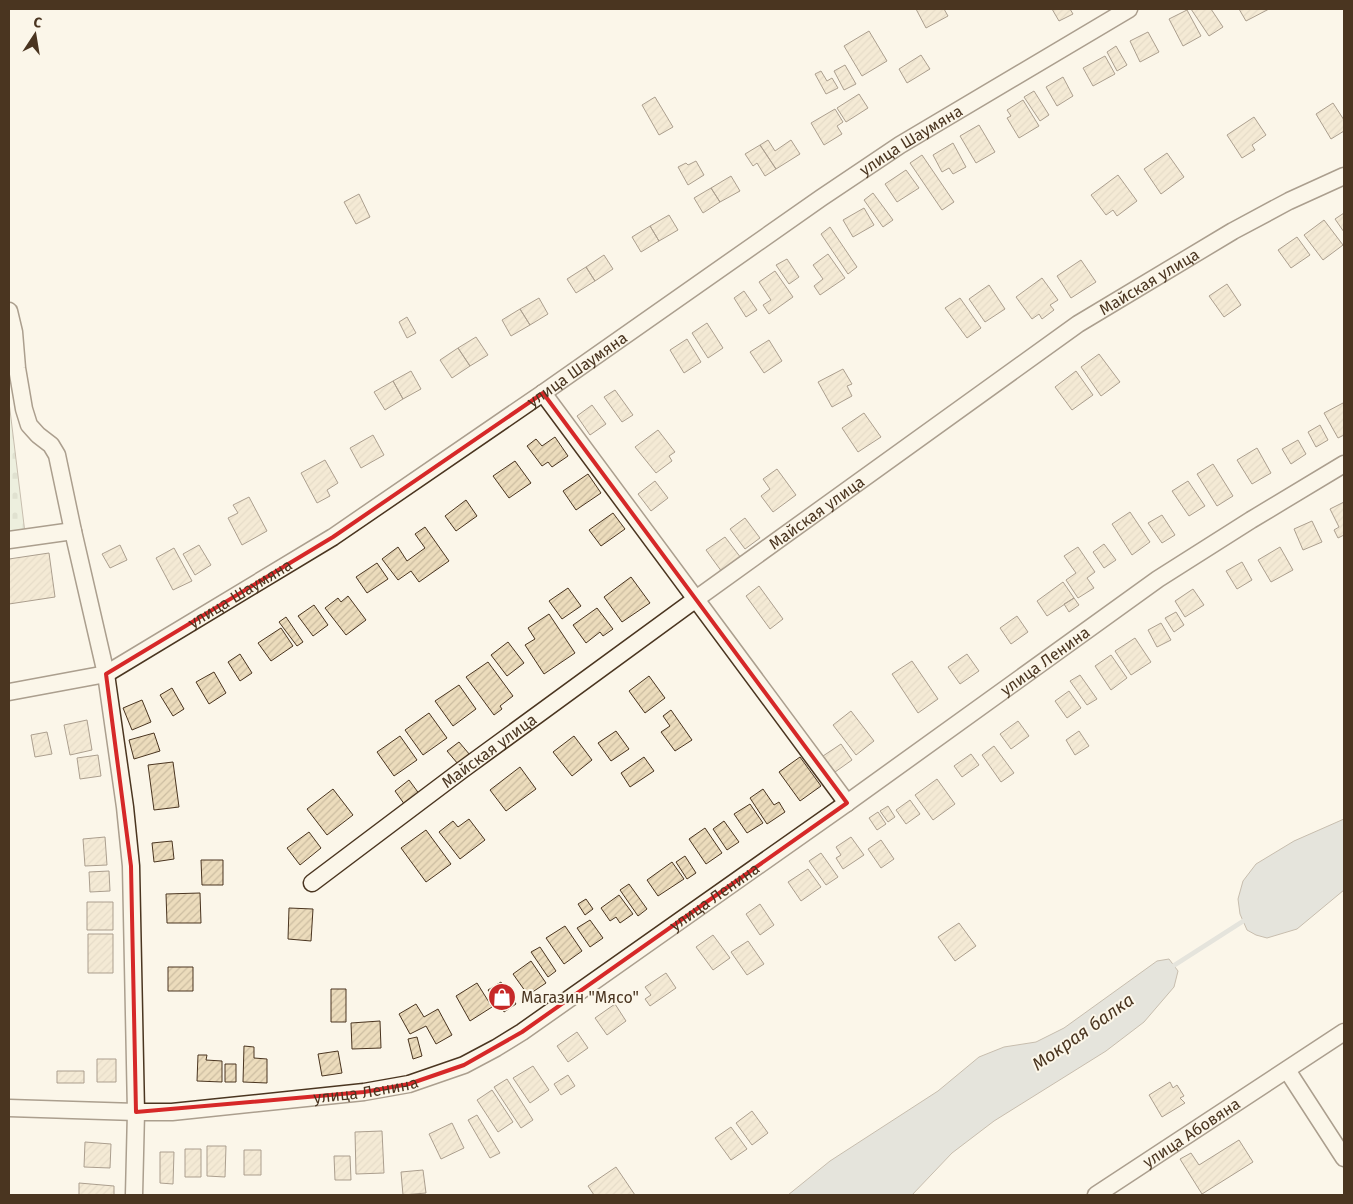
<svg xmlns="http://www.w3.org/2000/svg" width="1353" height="1204" viewBox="0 0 1353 1204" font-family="'Fira Sans',sans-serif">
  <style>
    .cemetery { fill: url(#cemetery-stones); stroke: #887966 }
    .water { fill: #c9cecd; stroke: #887966 }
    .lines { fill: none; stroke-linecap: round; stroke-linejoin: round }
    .stream { stroke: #c9cecd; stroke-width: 4.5 }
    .building { fill: url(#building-hatch); stroke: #4a3520 }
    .minor-casing { stroke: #4a3520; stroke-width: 19 }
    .minor { stroke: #fbf6e9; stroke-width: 16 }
    .marked { fill: none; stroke: #d62828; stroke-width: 4; stroke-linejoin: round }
    .labels { text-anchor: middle; stroke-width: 4; stroke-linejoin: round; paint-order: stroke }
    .street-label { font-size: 16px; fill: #4a3520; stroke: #fbf6e9 }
    .poi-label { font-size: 16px; fill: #4a3520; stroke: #fbf6e9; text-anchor: start }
    .water-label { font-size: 18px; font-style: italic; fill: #4a3520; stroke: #fbf6e9 }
  </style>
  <defs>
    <pattern id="cemetery-stones" width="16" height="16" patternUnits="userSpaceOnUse" patternTransform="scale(1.25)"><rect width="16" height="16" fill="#dce7d0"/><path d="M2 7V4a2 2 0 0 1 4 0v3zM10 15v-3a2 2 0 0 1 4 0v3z" fill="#bec7b2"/></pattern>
    <pattern id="building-hatch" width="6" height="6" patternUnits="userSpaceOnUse" patternTransform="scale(1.25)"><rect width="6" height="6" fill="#ecdcbc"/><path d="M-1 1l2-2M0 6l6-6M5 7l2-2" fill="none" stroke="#ccbda1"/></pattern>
  </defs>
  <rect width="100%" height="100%" fill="#fbf6e9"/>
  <path class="cemetery" d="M9,402L25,533L9,535Z"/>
  <path class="water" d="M1344,819V890L1297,929L1267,938L1256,935L1247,930L1240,914L1238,899L1243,881L1256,864L1294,841Z
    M1169,959L1178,971L1174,987L1144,1022L1106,1051L994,1121L952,1153L912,1195H788L830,1161L938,1091L979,1057L1004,1047L1036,1042L1064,1028L1157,961Z"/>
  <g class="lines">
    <path class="stream" d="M1170,968L1248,918"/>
  </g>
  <path class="building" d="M916,9H944L948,16L926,28Z
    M1052,9H1070L1073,14L1059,21Z
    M1191,9H1211L1223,27L1209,36Z
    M1239,9H1269L1246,21Z
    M1187,10L1201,36L1183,46L1169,19Z
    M869,31L887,61L862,76L844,46Z
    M1148,32L1159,52L1140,62L1130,41Z
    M1116,46L1127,65L1117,71L1107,52Z
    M921,55L930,69L907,83L899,69Z
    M1105,56L1115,74L1093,86L1083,68Z
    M845,65L856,84L844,90L834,71Z
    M821,71L827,81L832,78L838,88L826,94L815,74Z
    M1063,77L1073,96L1057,106L1046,87Z
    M1034,91L1049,115L1040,121L1024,97Z
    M859,94L868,108L846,122L837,108Z
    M655,97L673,127L659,135L642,105Z
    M1023,100L1039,126L1019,138L1007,118L1011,116L1007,110Z
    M1333,103L1344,120V131L1331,139L1316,114Z
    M835,109L843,122L837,126L842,134L824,145L811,123Z
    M1254,117L1266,135L1252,145L1255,150L1242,158L1227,135Z
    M979,125L995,152L976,163L960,136Z
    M768,140L775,151L791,140L800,154L776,169L760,145Z
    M953,143L966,167L953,174L949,168L942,172L933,155Z
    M760,145L776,169L765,176L757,163L753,166L745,154Z
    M1167,153L1184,177L1161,194L1144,169Z
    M922,155L954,202L942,210L910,163Z
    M696,161L704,175L688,185L678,167L686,163L688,165Z
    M906,170L919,188L897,202L885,184Z
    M1118,175L1137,201L1117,216L1113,210L1106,215L1091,195Z
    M731,176L740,191L720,202L711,188Z
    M711,188L720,202L703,213L694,198Z
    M873,193L893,220L883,227L864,200Z
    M359,194L370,217L356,224L344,202Z
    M864,208L874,225L853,237L843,220Z
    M1344,213V232L1335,219Z
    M669,215L678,230L659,241L650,226Z
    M1324,220L1343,245L1323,260L1304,235Z
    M650,226L659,241L641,252L632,237Z
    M830,227L857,267L848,274L821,234Z
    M1297,237L1310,255L1291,268L1278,250Z
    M828,254L845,278L820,295L814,286L823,279L813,265Z
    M604,255L613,269L595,281L586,267Z
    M787,259L799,277L789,284L776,265Z
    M1081,260L1096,282L1071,298L1057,276Z
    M586,267L595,281L576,293L567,279Z
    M775,271L793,297L769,314L763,305L771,300L759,282Z
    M1042,278L1058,300L1050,305L1054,310L1042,319L1039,314L1032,319L1016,297Z
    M1227,284L1241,305L1224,317L1209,296Z
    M989,285L1005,309L985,322L969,299Z
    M744,291L757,310L746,317L734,298Z
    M539,298L548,314L530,325L520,309Z
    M960,298L981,328L967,338L945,308Z
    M520,309L530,325L511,336L502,320Z
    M407,317L416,333L407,338L399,322Z
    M707,323L723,348L708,358L692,333Z
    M476,337L488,355L470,366L458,348Z
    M687,339L701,362L684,373L670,350Z
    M769,340L782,361L764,373L750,352Z
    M458,348L470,366L452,378L440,360Z
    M1099,354L1120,382L1101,396L1081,367Z
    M843,369L852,384L847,386L852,396L832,407L818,382Z
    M411,371L421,389L403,399L393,381Z
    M1076,371L1093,395L1072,410L1055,387Z
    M393,381L403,399L385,410L374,392Z
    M615,390L633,415L622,422L604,397Z
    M1343,403L1344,404V435L1338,438L1324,413Z
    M592,405L606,424L590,435L577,416Z
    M864,413L881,437L858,452L842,428Z
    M1320,425L1328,440L1316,447L1308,432Z
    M658,430L675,452L669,456L672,461L656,473L635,447Z
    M373,435L384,455L361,468L350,448Z
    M555,437L568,456L552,467L548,462L542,466L527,446L536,439L542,446Z
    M1298,440L1306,454L1291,464L1282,449Z
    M1257,448L1271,473L1252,484L1237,460Z
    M325,460L338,483L327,490L330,496L317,503L301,473Z
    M515,461L531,483L509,498L493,476Z
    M1213,464L1233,496L1217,506L1197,474Z
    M777,469L796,495L773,512L761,496L770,489L763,479Z
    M588,474L601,493L576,510L563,491Z
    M655,481L668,498L651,511L638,494Z
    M1188,481L1205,506L1189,516L1172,491Z
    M249,497L267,531L242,545L228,518L238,513L233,505Z
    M466,500L477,516L456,531L445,516Z
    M1344,502V535L1338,538L1334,530L1339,527L1330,509Z
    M1130,512L1150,542L1132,555L1112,524Z
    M613,513L625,529L601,546L589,530Z
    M1162,515L1175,535L1162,543L1148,523Z
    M745,518L760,538L745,549L730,529Z
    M1312,521L1322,542L1303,550L1294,529Z
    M425,527L449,561L419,582L411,571L398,580L382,559L398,547L407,561L425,548L415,534Z
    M725,537L741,558L722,572L706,550Z
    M1104,544L1116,560L1104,568L1093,552Z
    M120,545L127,560L110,568L102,554Z
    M199,545L211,565L195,575L183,554Z
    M1078,547L1095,572L1087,578L1094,588L1078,598L1066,580L1076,573L1064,556Z
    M1280,547L1293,570L1271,582L1258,560Z
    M174,548L192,581L173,590L156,558Z
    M49,553L55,597L9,604V559Z
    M1242,562L1252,580L1237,589L1226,571Z
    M377,563L388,579L367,593L356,577Z
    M631,577L650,603L622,622L604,597Z
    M1063,582L1074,598L1047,616L1037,601Z
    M759,586L783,619L770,629L746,596Z
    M568,588L581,606L562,619L549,601Z
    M1193,589L1204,605L1185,617L1175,601Z
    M348,596L366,620L346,635L325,608L338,598L341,602Z
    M1074,598L1079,605L1069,612L1064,604Z
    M314,605L328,625L313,636L298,616Z
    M597,608L613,629L603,636L600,632L586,643L573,625Z
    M1176,612L1184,625L1174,632L1165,618Z
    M549,614L575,653L544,674L525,645L535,639L528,628Z
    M1017,616L1028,632L1011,644L1000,628Z
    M286,617L303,642L297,646L279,622Z
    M1161,623L1171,640L1157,647L1148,630Z
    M281,628L293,646L271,661L258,643Z
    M1135,638L1151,662L1131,675L1115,651Z
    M508,642L524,663L507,676L491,655Z
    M240,654L252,673L240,681L228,662Z
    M967,654L979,671L960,684L948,667Z
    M1111,655L1127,678L1111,690L1095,666Z
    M912,661L938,699L918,713L892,674Z
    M488,662L513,696L500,706L502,709L494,715L466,677Z
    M214,672L226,693L209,704L196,682Z
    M1080,675L1097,699L1087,705L1070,681Z
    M649,676L665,698L645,713L629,691Z
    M459,685L476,709L453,726L435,701Z
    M172,688L184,709L173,716L160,695Z
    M1069,691L1081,708L1067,718L1055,701Z
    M142,700L151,722L132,730L123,708Z
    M671,710L692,740L675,751L661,732L670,726L663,716Z
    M851,711L874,741L856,755L833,725Z
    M429,713L447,738L423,755L405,730Z
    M87,720L92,750L70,755L64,725Z
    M1018,721L1029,736L1011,749L1000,734Z
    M616,731L629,749L611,761L598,743Z
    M1079,731L1089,746L1075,755L1066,740Z
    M47,732L52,754L35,757L31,735Z
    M154,733L160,751L134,759L129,740Z
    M400,736L417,760L394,776L377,752Z
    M574,736L592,760L572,776L553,752Z
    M459,742L470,755L458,764L447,751Z
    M841,744L852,760L835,772L823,756Z
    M994,746L1014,773L1001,782L982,755Z
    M971,754L979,765L962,777L954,766Z
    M98,755L101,776L80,779L77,758Z
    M644,757L654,771L630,787L621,773Z
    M800,757L821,786L800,801L779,772Z
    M173,762L179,807L154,810L148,765Z
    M520,767L536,789L506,811L490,790Z
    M937,779L955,804L933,820L915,795Z
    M409,780L420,795L405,805L395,791Z
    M333,789L353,815L327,835L307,809Z
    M763,789L774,805L779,802L785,812L767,824L750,798Z
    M910,800L920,814L906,824L896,810Z
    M750,804L763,823L747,833L734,814Z
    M888,806L895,817L888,822L880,811Z
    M878,812L886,824L877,830L869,818Z
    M469,819L485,840L460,859L439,832L453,821L458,827Z
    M724,821L739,842L727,850L713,829Z
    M705,828L722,853L706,864L689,839Z
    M426,830L451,864L426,882L401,848Z
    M309,832L321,848L300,865L287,848Z
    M105,837L107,865L85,866L83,839Z
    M851,837L864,855L843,869L836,858L841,855L836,847Z
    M881,840L894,859L881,868L868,849Z
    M172,841L174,859L154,862L152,843Z
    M821,853L838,877L826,885L809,861Z
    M685,856L696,873L687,879L676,862Z
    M201,860H223V885H202Z
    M672,862L684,879L658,896L647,880Z
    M808,869L821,887L801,901L788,882Z
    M109,871L110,891L90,892L89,872Z
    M629,884L647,909L638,916L620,890Z
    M200,893L201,923H167L166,894Z
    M619,895L633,914L620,923L616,917L610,921L601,908Z
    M586,899L593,909L585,915L578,904Z
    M87,902H113V930H87Z
    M760,904L774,925L760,935L746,914Z
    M289,908L313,909L311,941L288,939Z
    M590,920L603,938L590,947L577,928Z
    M959,923L976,946L955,961L938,937Z
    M565,926L582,951L564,964L546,938Z
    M88,934H113V973H88Z
    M713,935L730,958L713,970L696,947Z
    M748,941L764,964L747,975L731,952Z
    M540,947L556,971L548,977L531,952Z
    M531,961L546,983L528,995L513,974Z
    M168,967H193V991H168Z
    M666,973L676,988L650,1006L645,999L651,995L645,987Z
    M501,982L516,1004L504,1012L488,990Z
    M477,983L492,1007L470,1021L456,996Z
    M331,989H346V1022H331Z
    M416,1004L424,1017L438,1009L452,1035L436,1044L426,1026L410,1034L399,1014Z
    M615,1004L626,1021L607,1035L595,1018Z
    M380,1021L381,1048L352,1049L351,1023Z
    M577,1032L588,1048L568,1062L557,1046Z
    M417,1037L422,1056L413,1059L408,1039Z
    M244,1046L254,1047V1058L267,1059V1083L243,1082Z
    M338,1051L342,1073L322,1076L318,1054Z
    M198,1055H207L206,1060L222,1061V1082L197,1081Z
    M97,1059H116V1082H97Z
    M225,1064H236V1082H225Z
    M533,1066L549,1090L530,1103L513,1078Z
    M57,1071H84V1083H57Z
    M568,1075L575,1086L561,1095L554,1084Z
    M507,1079L533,1120L521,1128L494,1087Z
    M1170,1082L1173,1088L1177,1085L1184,1096L1180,1098L1185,1103L1162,1117L1149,1095Z
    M492,1090L513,1122L498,1132L477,1100Z
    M752,1111L768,1133L752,1145L736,1123Z
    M477,1115L500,1153L490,1158L468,1120Z
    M452,1123L464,1148L441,1159L429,1134Z
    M731,1127L747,1149L731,1160L715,1138Z
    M382,1131L384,1173L356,1174L355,1132Z
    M1239,1140L1253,1162L1202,1194L1180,1159L1191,1153L1199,1165Z
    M85,1142L111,1144L110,1168L84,1167Z
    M207,1146H226L225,1177L207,1176Z
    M185,1149H201V1177H185Z
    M244,1150H261V1175H244Z
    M160,1152H174L173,1184L160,1183Z
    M334,1156H350L351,1180H335Z
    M616,1167L635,1195H594L588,1186Z
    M423,1170L426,1193L403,1195L401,1172Z
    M79,1183L114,1186V1195H79Z"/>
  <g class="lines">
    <g class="minor-casing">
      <g id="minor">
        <path d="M9,311L14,332L17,368L24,409L29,425L38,435L51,445L57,455L73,531L106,674L125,807L131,866L136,1112L134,1195"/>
        <path d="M543,393L847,803"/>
        <path d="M9,540L73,531"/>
        <path id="s1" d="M9,692L106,674L333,537L543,393L821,198L900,145L1129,9"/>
        <path id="s2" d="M312,883L462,770L696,599L1078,324L1233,231L1289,201L1344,176"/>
        <path d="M1287,1070L1344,1158"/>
        <path id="s3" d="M9,1108L136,1112H172L364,1092L409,1084L464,1065L496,1048L522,1032L847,803L1158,579L1251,520L1344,464"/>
        <path id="s4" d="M1096,1195L1344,1032"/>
      </g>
    </g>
    <use href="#minor" class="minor"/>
  </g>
  <path d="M0 0H1353V1204H0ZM543,393L847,803L522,1032L464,1065L409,1084L364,1092L136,1112L131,866L106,674L333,537Z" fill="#fbf6e9" fill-opacity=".55" fill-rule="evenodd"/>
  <path class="marked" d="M543,393L847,803L522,1032L464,1065L409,1084L364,1092L136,1112L131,866L106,674L333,537Z"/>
  <defs>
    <g id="shop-disc" transform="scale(1.4375)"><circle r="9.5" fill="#c62828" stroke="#fbf6e9"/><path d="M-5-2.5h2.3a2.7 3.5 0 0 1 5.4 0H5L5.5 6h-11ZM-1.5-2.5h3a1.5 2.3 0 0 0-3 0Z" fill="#fff"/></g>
  </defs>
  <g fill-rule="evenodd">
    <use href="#shop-disc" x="502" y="997"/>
  </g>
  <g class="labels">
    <g class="street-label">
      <text dy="6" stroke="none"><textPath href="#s1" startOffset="1065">улица Шаумяна</textPath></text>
      <text dy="6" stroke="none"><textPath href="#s2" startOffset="1031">Майская улица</textPath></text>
      <text dy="6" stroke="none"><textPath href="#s1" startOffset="660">улица Шаумяна</textPath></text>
      <text dy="6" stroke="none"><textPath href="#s2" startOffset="626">Майская улица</textPath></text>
      <text dy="6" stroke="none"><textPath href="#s1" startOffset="255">улица Шаумяна</textPath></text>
      <text dy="6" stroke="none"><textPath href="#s3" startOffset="1168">улица Ленина</textPath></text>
      <text dy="6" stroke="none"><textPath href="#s2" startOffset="221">Майская улица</textPath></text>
      <text dy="6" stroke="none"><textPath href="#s3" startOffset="762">улица Ленина</textPath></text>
      <text dy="6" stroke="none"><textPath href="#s3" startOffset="358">улица Ленина</textPath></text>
      <text dy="6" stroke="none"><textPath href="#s4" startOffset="114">улица Абовяна</textPath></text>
    </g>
    <g class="poi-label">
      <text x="521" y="1003">Магазин "Мясо"</text>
    </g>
    <g class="water-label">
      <text transform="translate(1083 1032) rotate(-35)" y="6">Мокрая балка</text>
    </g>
  </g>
  <rect width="1353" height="1204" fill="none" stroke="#4a3520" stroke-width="20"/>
  <g transform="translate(35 35) rotate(12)" stroke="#fbf6e9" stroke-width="4" paint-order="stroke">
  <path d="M0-4L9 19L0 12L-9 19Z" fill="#4a3520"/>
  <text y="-8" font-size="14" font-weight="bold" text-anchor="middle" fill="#4a3520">С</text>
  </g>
</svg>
